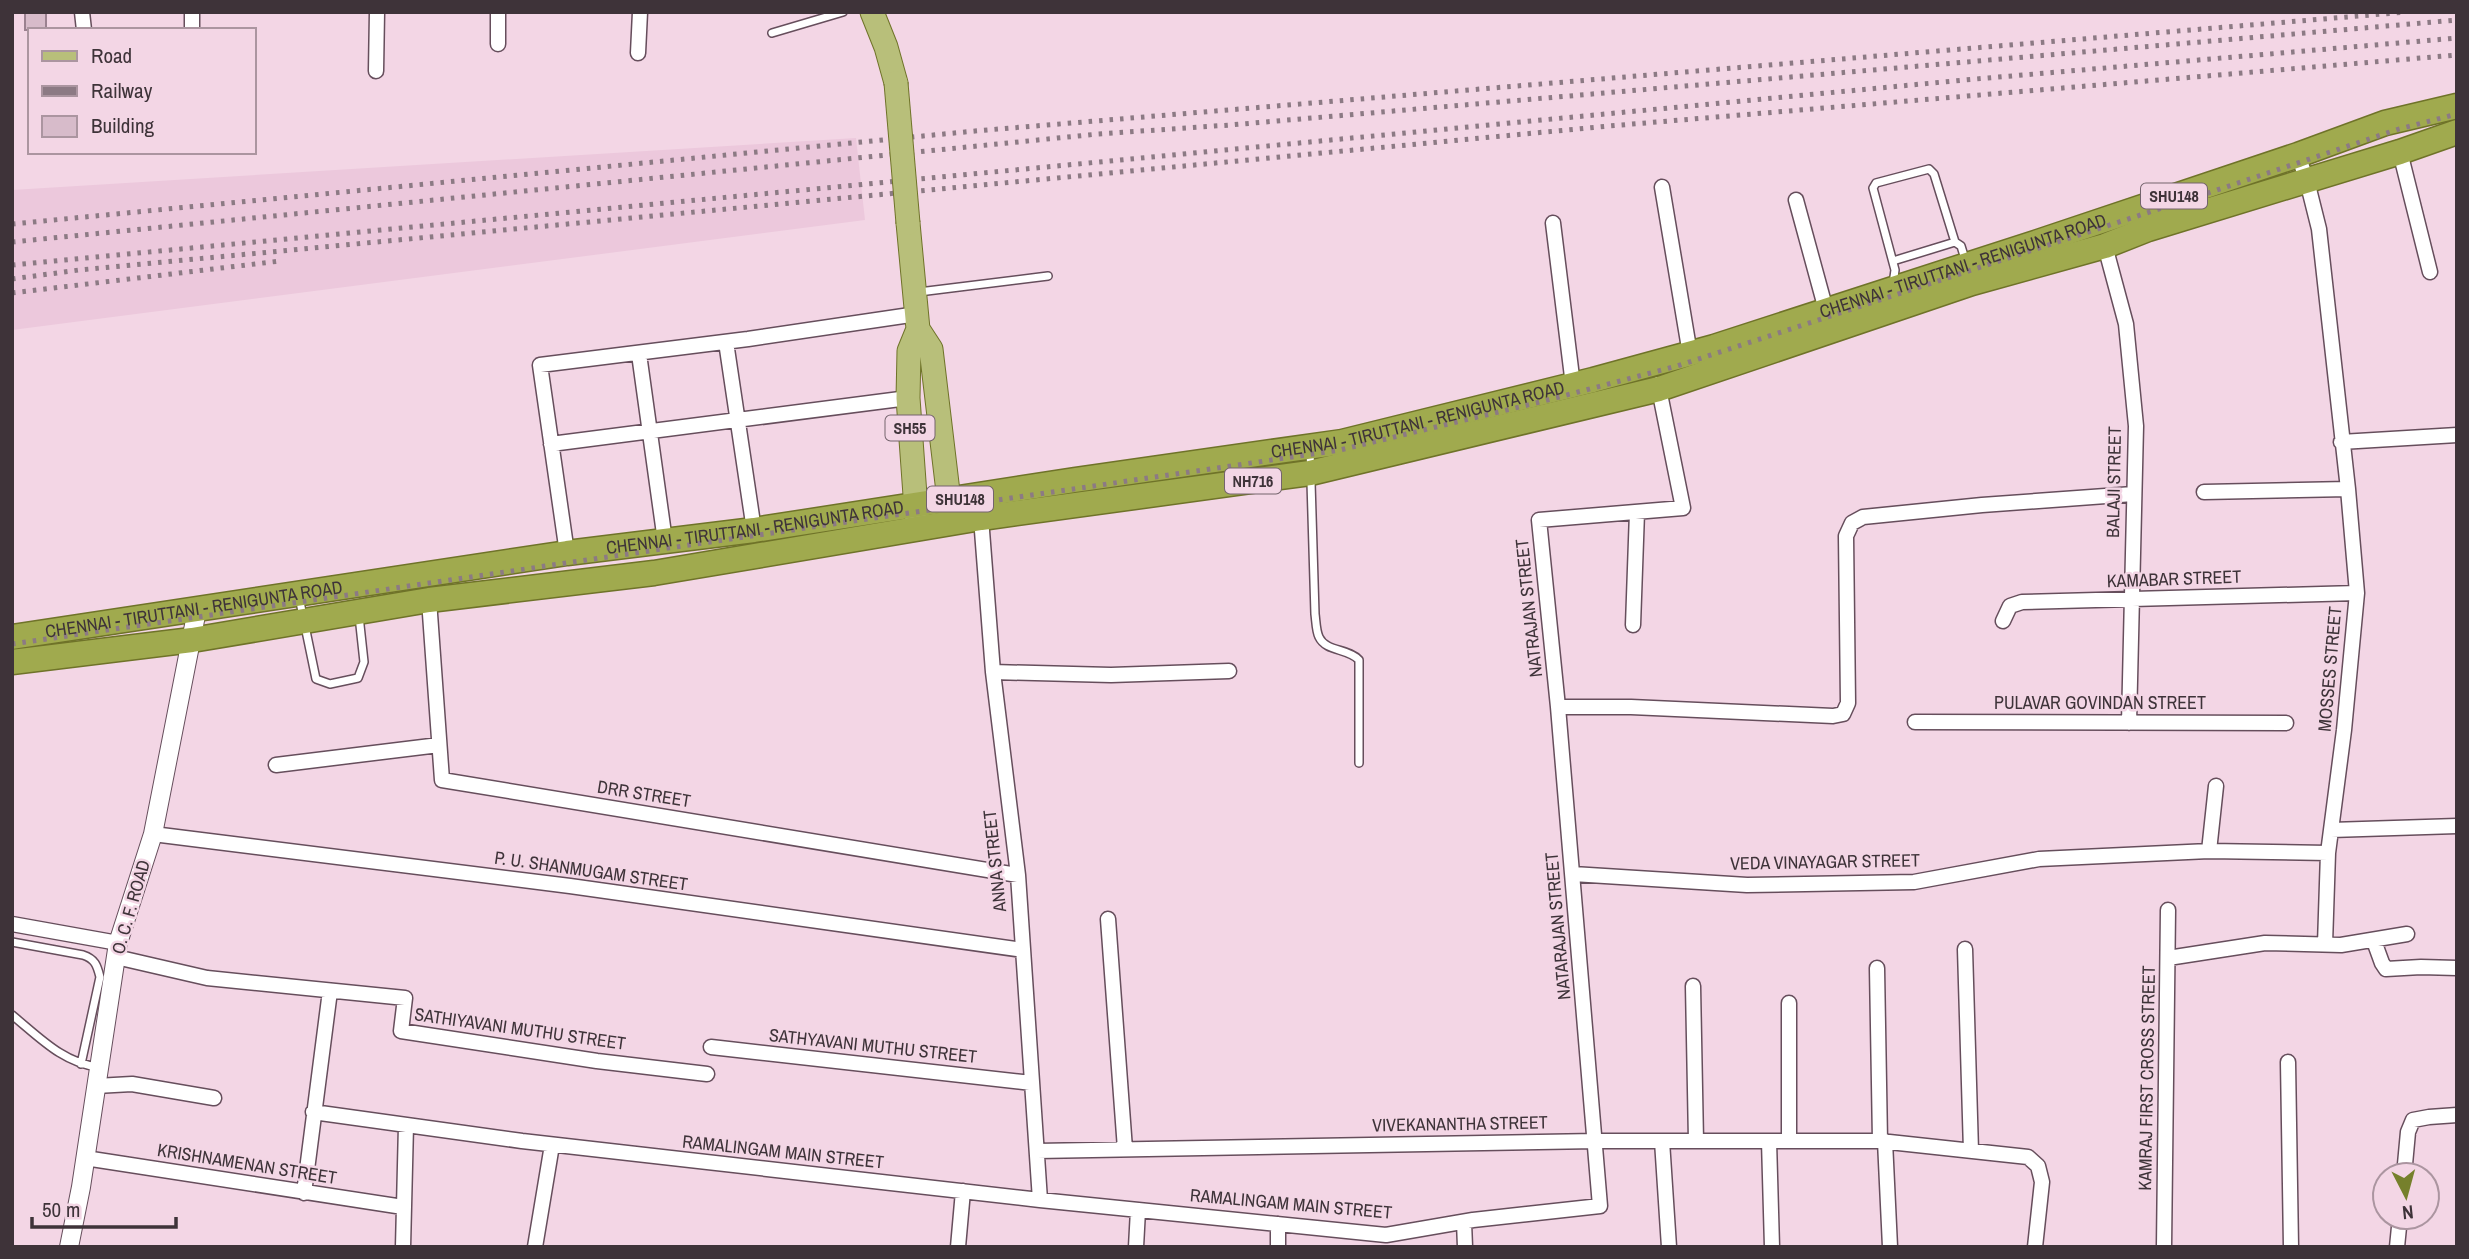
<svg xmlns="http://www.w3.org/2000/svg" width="2469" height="1259" viewBox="0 0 2469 1259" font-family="'Archivo Narrow',sans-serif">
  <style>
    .built { fill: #ecc8dc }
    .building { fill: #d7bbca; stroke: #9b8190; stroke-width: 2 }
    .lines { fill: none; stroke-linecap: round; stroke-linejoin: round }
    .service-casing { stroke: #664e5c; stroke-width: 10 }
    .minor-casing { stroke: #664e5c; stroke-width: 17 }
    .tertiary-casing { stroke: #664e5c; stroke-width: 20 }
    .primary-casing { stroke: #6f7329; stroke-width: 25 }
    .trunk-casing { stroke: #6f7329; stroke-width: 27 }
    .service { stroke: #fff; stroke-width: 7 }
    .minor { stroke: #fff; stroke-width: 14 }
    .tertiary { stroke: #fff; stroke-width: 18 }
    .primary { stroke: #b8bf7a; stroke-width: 23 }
    .trunk { stroke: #a0aa4e; stroke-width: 24 }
    .rail { stroke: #8c7a84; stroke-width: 5; stroke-dasharray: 3.5 7; stroke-linecap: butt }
    .primary-bridge-casing { stroke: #6f7329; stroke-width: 25; stroke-linecap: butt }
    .primary-bridge { stroke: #b8bf7a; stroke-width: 23 }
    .labels { text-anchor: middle; stroke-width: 5; stroke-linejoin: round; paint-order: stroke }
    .shield { fill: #f3d6e5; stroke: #74646d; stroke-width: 2 }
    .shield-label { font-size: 16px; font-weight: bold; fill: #3e3339 }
    .street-label { font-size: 18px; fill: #3e3339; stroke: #f3d6e5 }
  </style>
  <rect width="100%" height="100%" fill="#f3d6e5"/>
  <path class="built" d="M856,138L865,220L12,330V190Z"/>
  <path class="building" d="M25,12H46V30H25Z"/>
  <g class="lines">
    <g class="service-casing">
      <path id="service" d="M772,33L843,12
        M1893,261L1955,242L1961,246L1965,259
        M1893,284L1895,270L1873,188L1876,183L1929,169L1934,174L1955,242
        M919,292L1048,276
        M1310,449L1315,614C1316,621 1316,631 1319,637C1326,652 1348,648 1359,660V763
        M299,597L316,679L330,684L358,678L364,662L359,616
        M12,942L83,955C95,959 97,965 100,977L81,1064
        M12,1015C39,1037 63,1063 98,1067"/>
    </g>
    <g class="minor-casing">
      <path id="minor" d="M82,12L84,30
        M192,12V30
        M498,44V12
        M638,53L640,12
        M376,71L377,12
        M2400,152L2430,272
        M1662,187L1690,354
        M1796,200L1826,310
        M1553,223L1573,385
        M2105,246L2126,324L2136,426L2129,723
        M726,342L754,530
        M639,354L665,541
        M2341,442L2457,435
        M551,444L908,398
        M2204,492L2348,489L2319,229L2307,181L2298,155
        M981,518L993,672L1018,875L1040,1200
        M567,553L540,365L748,339L917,314
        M429,600L442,780L1018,875
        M2003,621L2010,606L2022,602L2357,593
        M1633,625L1637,512
        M993,672L1111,675L1229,671
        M1558,707H1631L1833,716L1843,714L1848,703L1846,536L1852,523L1863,517L1982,505L2133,494
        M1915,722L2286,723
        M276,765L439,745
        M2331,830L2457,826
        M153,834L570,886L1023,950
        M2209,851L2216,786
        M1573,874L1747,885L1914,882L2039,859L2209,851L2328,853
        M1108,919L1125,1149
        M12,924L118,943
        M2374,941L2382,963L2386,969L2421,967L2457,968
        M2325,944L2328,853L2344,730L2357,593L2348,489
        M1965,949L1971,1151
        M116,957L207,978L405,998L401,1031L597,1061L707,1074
        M2168,958L2265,943L2341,945L2407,934
        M1877,968L1880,1141
        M1693,986L1696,1141
        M711,1047L1032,1083
        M2288,1062L2291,1247
        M96,1086L132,1084L214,1098
        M313,1112L522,1141L1040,1200L1386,1235L1473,1220L1600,1206L1558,707L1539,520L1683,508L1658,384
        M1662,1141L1669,1247
        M1769,1141L1772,1247
        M1789,1141V1003
        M1885,1141L1890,1247
        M1037,1151L1596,1141H1880L2028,1157L2038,1166L2042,1182L2035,1247
        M85,1158L403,1207
        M2404,1175L2408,1132L2413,1120L2429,1117L2457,1115
        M304,1193L330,991
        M1464,1222L1465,1247
        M1278,1224V1247
        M403,1247L406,1125
        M535,1247L552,1145
        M958,1247L963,1191
        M1136,1247L1138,1210
        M2164,1247L2168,910
        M2397,1247L2400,1217"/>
    </g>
    <g class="tertiary-casing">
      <path id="tertiary" d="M69,1247L81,1187L118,943L153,834L197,610"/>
    </g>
    <g class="primary-casing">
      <path id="primary" d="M872,12L886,47L896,83
        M908,223L918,329L931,349L951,517
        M917,523L908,398L909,351L918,329"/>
    </g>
    <g class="trunk-casing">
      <g id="trunk">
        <path id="s1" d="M12,637L567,553L754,530L1075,480L1342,442L1593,380L1714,347L2038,242L2298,155L2385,123L2457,106"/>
        <path d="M12,662L192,640L429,600L654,573L981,518L1310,473L1659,389L1972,283L2105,246L2148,229L2400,152L2457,132"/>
      </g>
    </g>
    <use href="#service" class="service"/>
    <use href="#minor" class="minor"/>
    <use href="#tertiary" class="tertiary"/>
    <use href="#primary" class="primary"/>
    <use href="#trunk" class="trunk"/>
    <path class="rail" d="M12,224L975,131L2407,12
      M12,242L1098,134L1230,125L2457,20
      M12,265L1964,80L2457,38
      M12,279L79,270L1609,126L2457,55
      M12,293L280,261
      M12,644L1340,450L1536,403L1677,366L2211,192L2399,129L2457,114"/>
    <g class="primary-bridge-casing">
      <path id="primary-bridge" d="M896,83L908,223"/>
    </g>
    <use href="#primary-bridge" class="primary-bridge"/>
  </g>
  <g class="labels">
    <g class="shield">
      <rect x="2141" y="183.5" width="66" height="25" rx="5"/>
      <rect x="885.5" y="415.5" width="49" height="25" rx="5"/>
      <rect x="1225" y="468.5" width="56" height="25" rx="5"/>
      <rect x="927" y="486.5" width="66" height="25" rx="5"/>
    </g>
    <g class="shield-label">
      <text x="2174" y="202">SHU148</text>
      <text x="910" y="434">SH55</text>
      <text x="1253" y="487">NH716</text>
      <text x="960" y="505">SHU148</text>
    </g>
    <g class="street-label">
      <text dy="6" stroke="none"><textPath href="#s1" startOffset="1990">CHENNAI - TIRUTTANI - RENIGUNTA ROAD</textPath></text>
      <text dy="6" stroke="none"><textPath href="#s1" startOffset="1423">CHENNAI - TIRUTTANI - RENIGUNTA ROAD</textPath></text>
      <text transform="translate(2114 482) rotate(-89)" y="6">BALAJI STREET</text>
      <text dy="6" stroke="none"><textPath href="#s1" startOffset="751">CHENNAI - TIRUTTANI - RENIGUNTA ROAD</textPath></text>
      <text transform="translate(2174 579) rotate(-2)" y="6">KAMABAR STREET</text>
      <text transform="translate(1529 608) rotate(-96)" y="6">NATRAJAN STREET</text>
      <text dy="6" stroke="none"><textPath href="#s1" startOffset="184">CHENNAI - TIRUTTANI - RENIGUNTA ROAD</textPath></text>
      <text transform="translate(2330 669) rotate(-85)" y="6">MOSSES STREET</text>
      <text x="2100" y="709">PULAVAR GOVINDAN STREET</text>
      <text transform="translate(644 794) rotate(9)" y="6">DRR STREET</text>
      <text transform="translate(995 861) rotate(-96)" y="6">ANNA STREET</text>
      <text transform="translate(1825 862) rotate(-1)" y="6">VEDA VINAYAGAR STREET</text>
      <text transform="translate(591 871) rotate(8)" y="6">P. U. SHANMUGAM STREET</text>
      <text transform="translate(131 907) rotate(-74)" y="6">O. C. F. ROAD</text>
      <text transform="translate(1558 926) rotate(-95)" y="6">NATARAJAN STREET</text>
      <text transform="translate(520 1029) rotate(8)" y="6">SATHIYAVANI MUTHU STREET</text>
      <text transform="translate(873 1046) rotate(6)" y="6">SATHYAVANI MUTHU STREET</text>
      <text transform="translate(2147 1078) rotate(-89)" y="6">KAMRAJ FIRST CROSS STREET</text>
      <text transform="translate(1460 1124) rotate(-1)" y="6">VIVEKANANTHA STREET</text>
      <text transform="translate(783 1152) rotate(6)" y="6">RAMALINGAM MAIN STREET</text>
      <text transform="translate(247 1164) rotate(9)" y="6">KRISHNAMENAN STREET</text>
      <text transform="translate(1291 1204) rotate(5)" y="6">RAMALINGAM MAIN STREET</text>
    </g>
  </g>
  <rect width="2469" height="1259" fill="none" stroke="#3e3339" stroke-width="28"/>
  <rect x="28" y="28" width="228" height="126" fill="#f3d6e5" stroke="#ab95a0" stroke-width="2"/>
  <rect x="42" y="51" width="35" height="10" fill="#b8bf7a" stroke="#ab95a0" stroke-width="2"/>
  <text x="91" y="63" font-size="21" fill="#3e3339">Road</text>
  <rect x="42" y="86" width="35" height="10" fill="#8c7a84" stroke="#ab95a0" stroke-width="2"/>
  <text x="91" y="98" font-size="21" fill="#3e3339">Railway</text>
  <rect x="42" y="116" width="35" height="21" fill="#d7bbca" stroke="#ab95a0" stroke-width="2"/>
  <text x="91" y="133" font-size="21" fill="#3e3339">Building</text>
  <g transform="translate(2406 1196) rotate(174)"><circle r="33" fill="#f3d6e5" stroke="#ab95a0" stroke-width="2"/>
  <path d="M0-5L12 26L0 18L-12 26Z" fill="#76802c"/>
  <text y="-10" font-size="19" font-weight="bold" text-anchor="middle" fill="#3e3339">N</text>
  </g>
  <path d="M32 1217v10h144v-10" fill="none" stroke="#3e3339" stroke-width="3.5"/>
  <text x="42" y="1217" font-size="21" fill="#3e3339" stroke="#f3d6e5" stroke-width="5" paint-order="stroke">50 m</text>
</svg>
